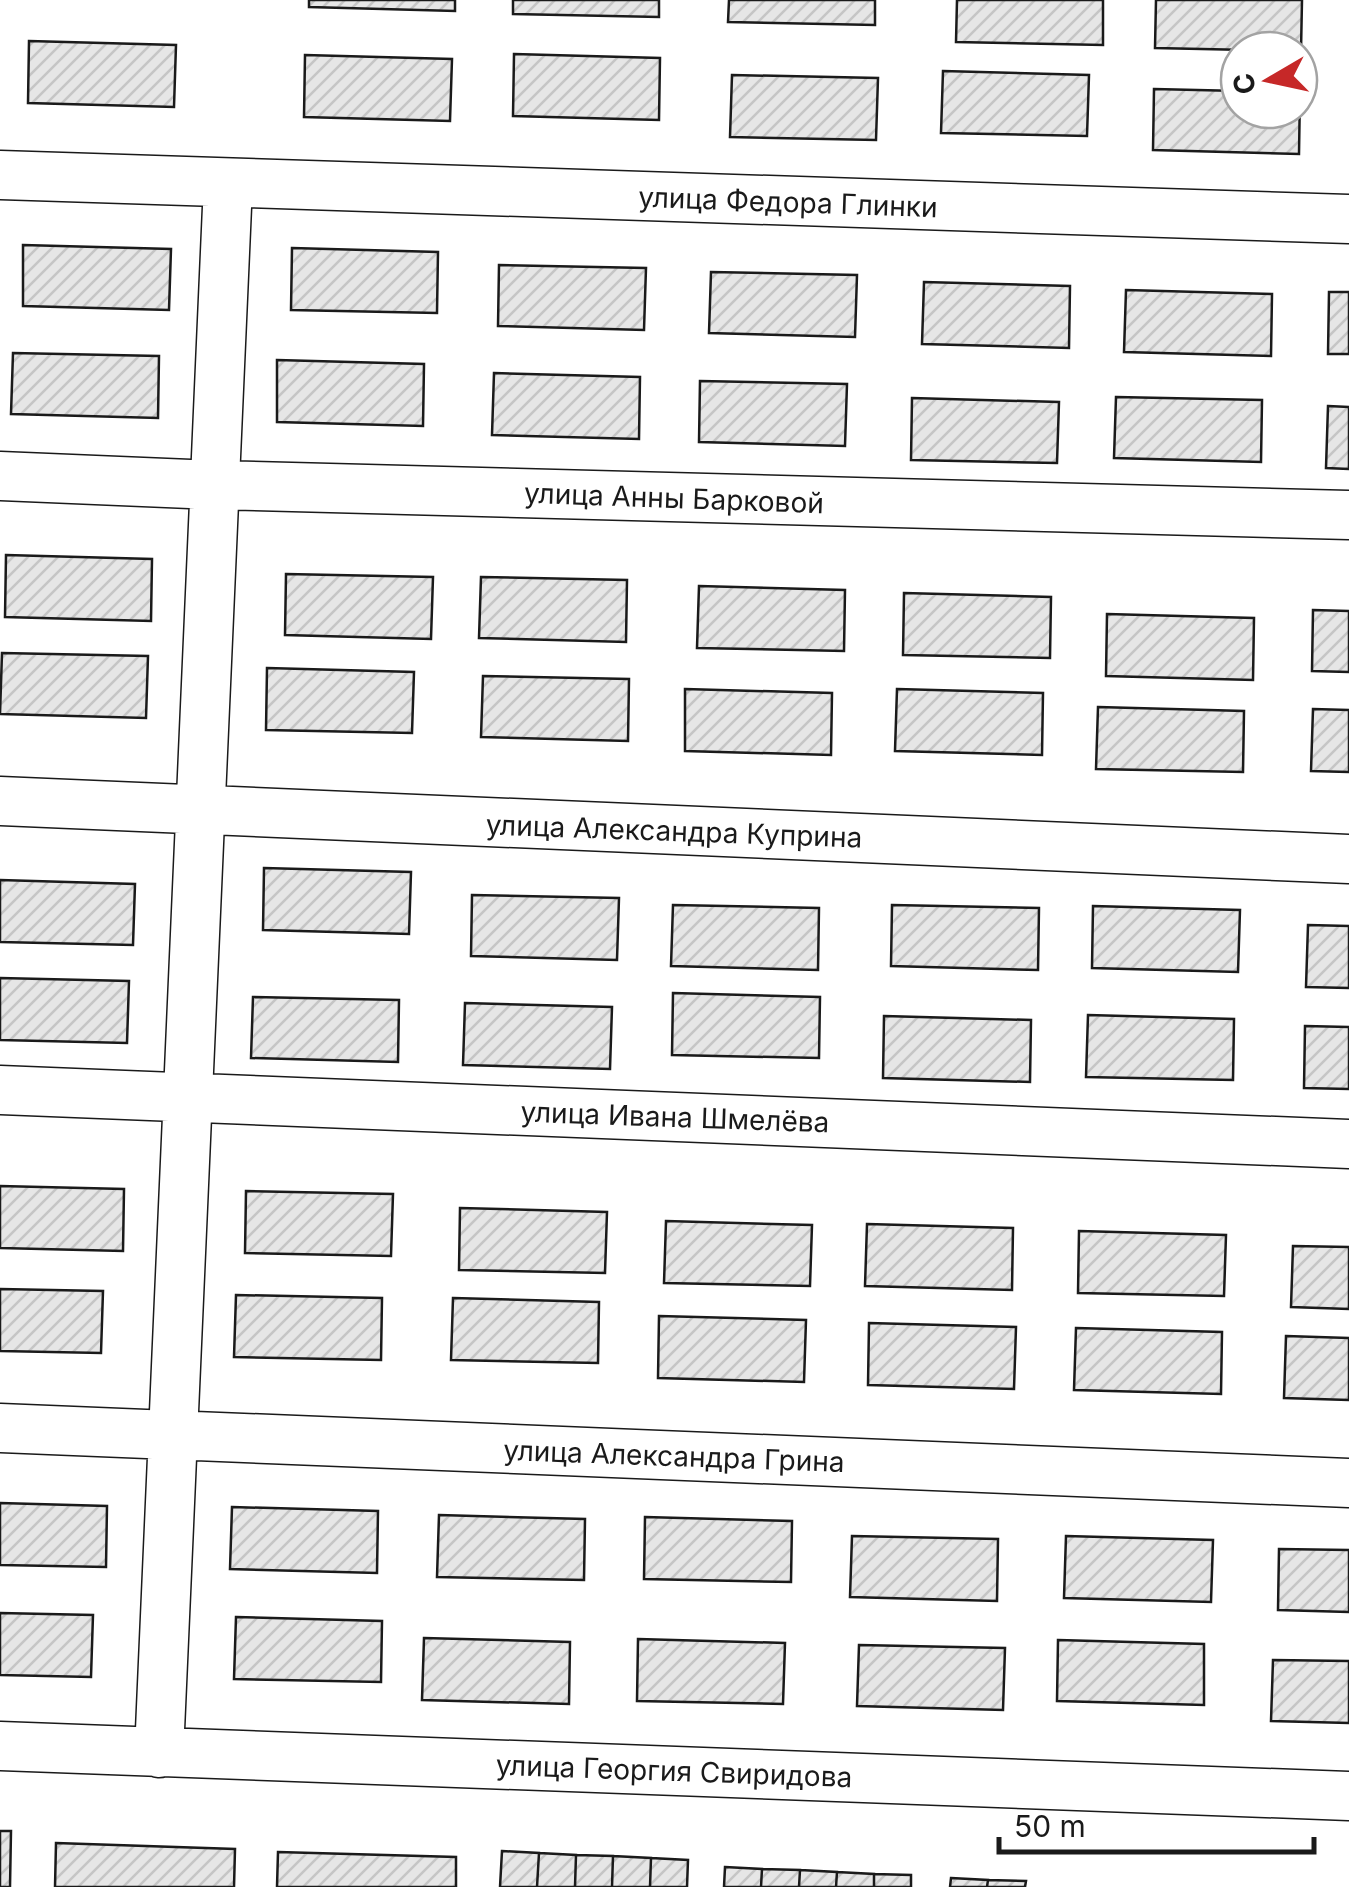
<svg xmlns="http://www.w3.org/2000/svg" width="1349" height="1887" viewBox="0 0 1349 1887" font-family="Inter,sans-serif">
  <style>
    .building { fill: url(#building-hatch); stroke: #1a1a1a; stroke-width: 2.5 }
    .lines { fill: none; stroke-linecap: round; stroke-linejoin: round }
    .minor-casing { stroke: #1a1a1a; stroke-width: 51 }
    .minor { stroke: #fff; stroke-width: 48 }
    .labels { text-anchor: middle; stroke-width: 8; stroke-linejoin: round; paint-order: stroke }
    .street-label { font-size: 28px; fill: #1a1a1a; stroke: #fff }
  </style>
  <defs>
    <pattern id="building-hatch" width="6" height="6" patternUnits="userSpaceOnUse" patternTransform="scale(2.5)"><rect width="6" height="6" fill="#e6e6e6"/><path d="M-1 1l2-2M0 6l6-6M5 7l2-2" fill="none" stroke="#c5c5c5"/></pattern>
  </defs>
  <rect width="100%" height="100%" fill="#fff"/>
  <path class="building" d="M309,0H455V11L309,7Z
    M513,0H659V17L513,14Z
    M729,0H875V25L728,22Z
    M957,0H1103V45L956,42Z
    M1156,0H1302L1301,51L1155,48Z
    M29,41L176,45L174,107L28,103Z
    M514,54L660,58L659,120L513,116Z
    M305,55L452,59L450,121L304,117Z
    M943,71L1089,75L1087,136L941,133Z
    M732,75L878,78L876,140L730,137Z
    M1154,89L1239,91V110H1299L1300,92L1299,154L1153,150Z
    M23,245L171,249L169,310L23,306Z
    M292,248L438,252L437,313L291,310Z
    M499,265L646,268L644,330L498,326Z
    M711,272L857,275L855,337L709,333Z
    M924,282L1070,286L1069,348L922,344Z
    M1126,290L1272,294L1271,356L1124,352Z
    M1329,292H1349V354H1328Z
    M13,353L159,356L158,418L11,414Z
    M277,360L424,364L423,426L277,422Z
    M494,373L640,377L639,439L492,435Z
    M700,381L847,384L845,446L699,442Z
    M1116,397L1262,400L1261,462L1114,458Z
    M912,398L1059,402L1057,463L911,460Z
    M1328,406L1349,407V469L1326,468Z
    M6,555L152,559L151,621L5,617Z
    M286,574L433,577L431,639L285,635Z
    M481,577L627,580L626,642L479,638Z
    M699,586L845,590L844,651L697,648Z
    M904,593L1051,597L1050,658L903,655Z
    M1313,610L1349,611V672L1312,671Z
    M1107,614L1254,618L1253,680L1106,676Z
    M2,653L148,656L146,718L0,714Z
    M267,668L414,672L412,733L266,730Z
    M483,676L629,679L628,741L481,737Z
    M685,689L832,693L831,755L685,751Z
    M897,689L1043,693L1042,755L895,751Z
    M1098,707L1244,711L1243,772L1096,769Z
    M1313,709L1349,710V772L1311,771Z
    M264,868L411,872L409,934L263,930Z
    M0,880L135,884L133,945L0,942Z
    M472,895L619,898L617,960L471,956Z
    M673,905L819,908L818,970L671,966Z
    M892,905L1039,908L1038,970L891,966Z
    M1093,906L1240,910L1238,972L1092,968Z
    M1308,925L1349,926V988L1306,987Z
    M0,978L129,981L127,1043L0,1040Z
    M673,993L820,997L819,1058L672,1055Z
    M253,997L399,1000L398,1062L251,1058Z
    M465,1003L612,1007L610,1069L463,1065Z
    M1088,1015L1234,1019L1233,1080L1086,1077Z
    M884,1016L1031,1020L1030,1082L883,1078Z
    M1305,1026L1349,1027V1089L1304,1088Z
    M0,1186L124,1189L123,1251L0,1248Z
    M246,1191L393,1194L391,1256L245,1253Z
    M460,1208L607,1212L605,1273L459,1270Z
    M666,1221L812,1225L810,1286L664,1283Z
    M867,1224L1013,1228L1012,1290L865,1286Z
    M1079,1231L1226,1235L1224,1296L1078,1293Z
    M1293,1246L1349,1247V1309L1291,1307Z
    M0,1289L103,1291L101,1353L0,1351Z
    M236,1295L382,1298L381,1360L234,1357Z
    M453,1298L599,1302L598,1363L451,1360Z
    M659,1316L806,1320L804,1382L658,1378Z
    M869,1323L1016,1327L1014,1389L868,1385Z
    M1076,1328L1222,1332L1221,1394L1074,1390Z
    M1286,1336L1349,1338V1400L1284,1398Z
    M0,1503L107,1506L106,1567L0,1565Z
    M232,1507L378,1511L377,1573L230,1569Z
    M439,1515L585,1519L584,1580L437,1577Z
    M645,1517L792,1521L791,1582L644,1579Z
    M852,1536L998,1539L997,1601L850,1597Z
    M1066,1536L1213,1540L1211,1602L1064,1598Z
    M1279,1549L1349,1550V1612L1278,1610Z
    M0,1613L93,1615L91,1677L0,1675Z
    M236,1617L382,1621L381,1682L234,1679Z
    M424,1638L570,1642L569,1704L422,1700Z
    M638,1639L785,1643L783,1704L637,1701Z
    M1058,1640L1204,1644V1705L1057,1701Z
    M859,1645L1005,1648L1003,1710L857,1706Z
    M1273,1660L1349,1661V1723L1271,1721Z
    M0,1831H11L10,1887H0Z
    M56,1843L235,1849L234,1887H55Z
    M502,1851L539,1853L537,1887H500Z
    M278,1852L456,1857V1887H277Z
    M539,1853L576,1855L575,1887H537Z
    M576,1855L613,1856L612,1887H575Z
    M613,1856L651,1858L650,1887H612Z
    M651,1858L688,1860L687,1887H650Z
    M725,1867L762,1869L761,1887H724Z
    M762,1869L800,1870L799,1887H761Z
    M800,1870L837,1872L836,1887H799Z
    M837,1872L874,1874V1887H836Z
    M874,1874L911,1875V1887H874Z
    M951,1878L988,1880L987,1887H950Z
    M988,1880L1026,1881L1025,1887H987Z"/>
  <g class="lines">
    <g class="minor-casing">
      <path id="minor" d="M0,175L1349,219
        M0,476L214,485L1349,515
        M0,801L1349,859
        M0,1090L1349,1144
        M0,1428L1349,1483
        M0,1746L1349,1796
        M159,1753L228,184"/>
    </g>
    <use href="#minor" class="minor"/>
  </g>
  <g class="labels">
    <g class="street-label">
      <text transform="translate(788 202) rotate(2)" y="10">улица Федора Глинки</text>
      <text transform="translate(674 498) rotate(2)" y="10">улица Анны Барковой</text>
      <text transform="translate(674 831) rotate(2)" y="10">улица Александра Куприна</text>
      <text transform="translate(675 1117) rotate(2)" y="10">улица Ивана Шмелёва</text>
      <text transform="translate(674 1456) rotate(2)" y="10">улица Александра Грина</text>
      <text transform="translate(674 1771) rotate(2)" y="10">улица Георгия Свиридова</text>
    </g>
  </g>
  <g transform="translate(1269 80) rotate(261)"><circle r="48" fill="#ffffff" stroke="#a3a3a3" stroke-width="2.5"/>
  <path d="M0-8L18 38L0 25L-18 38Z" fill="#c62828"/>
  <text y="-15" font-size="28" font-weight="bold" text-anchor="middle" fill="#1a1a1a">С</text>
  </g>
  <path d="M999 1837v15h315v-15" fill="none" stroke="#1a1a1a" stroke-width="5"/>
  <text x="1014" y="1837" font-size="30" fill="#1a1a1a" stroke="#ffffff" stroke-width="8" paint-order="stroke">50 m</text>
</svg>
